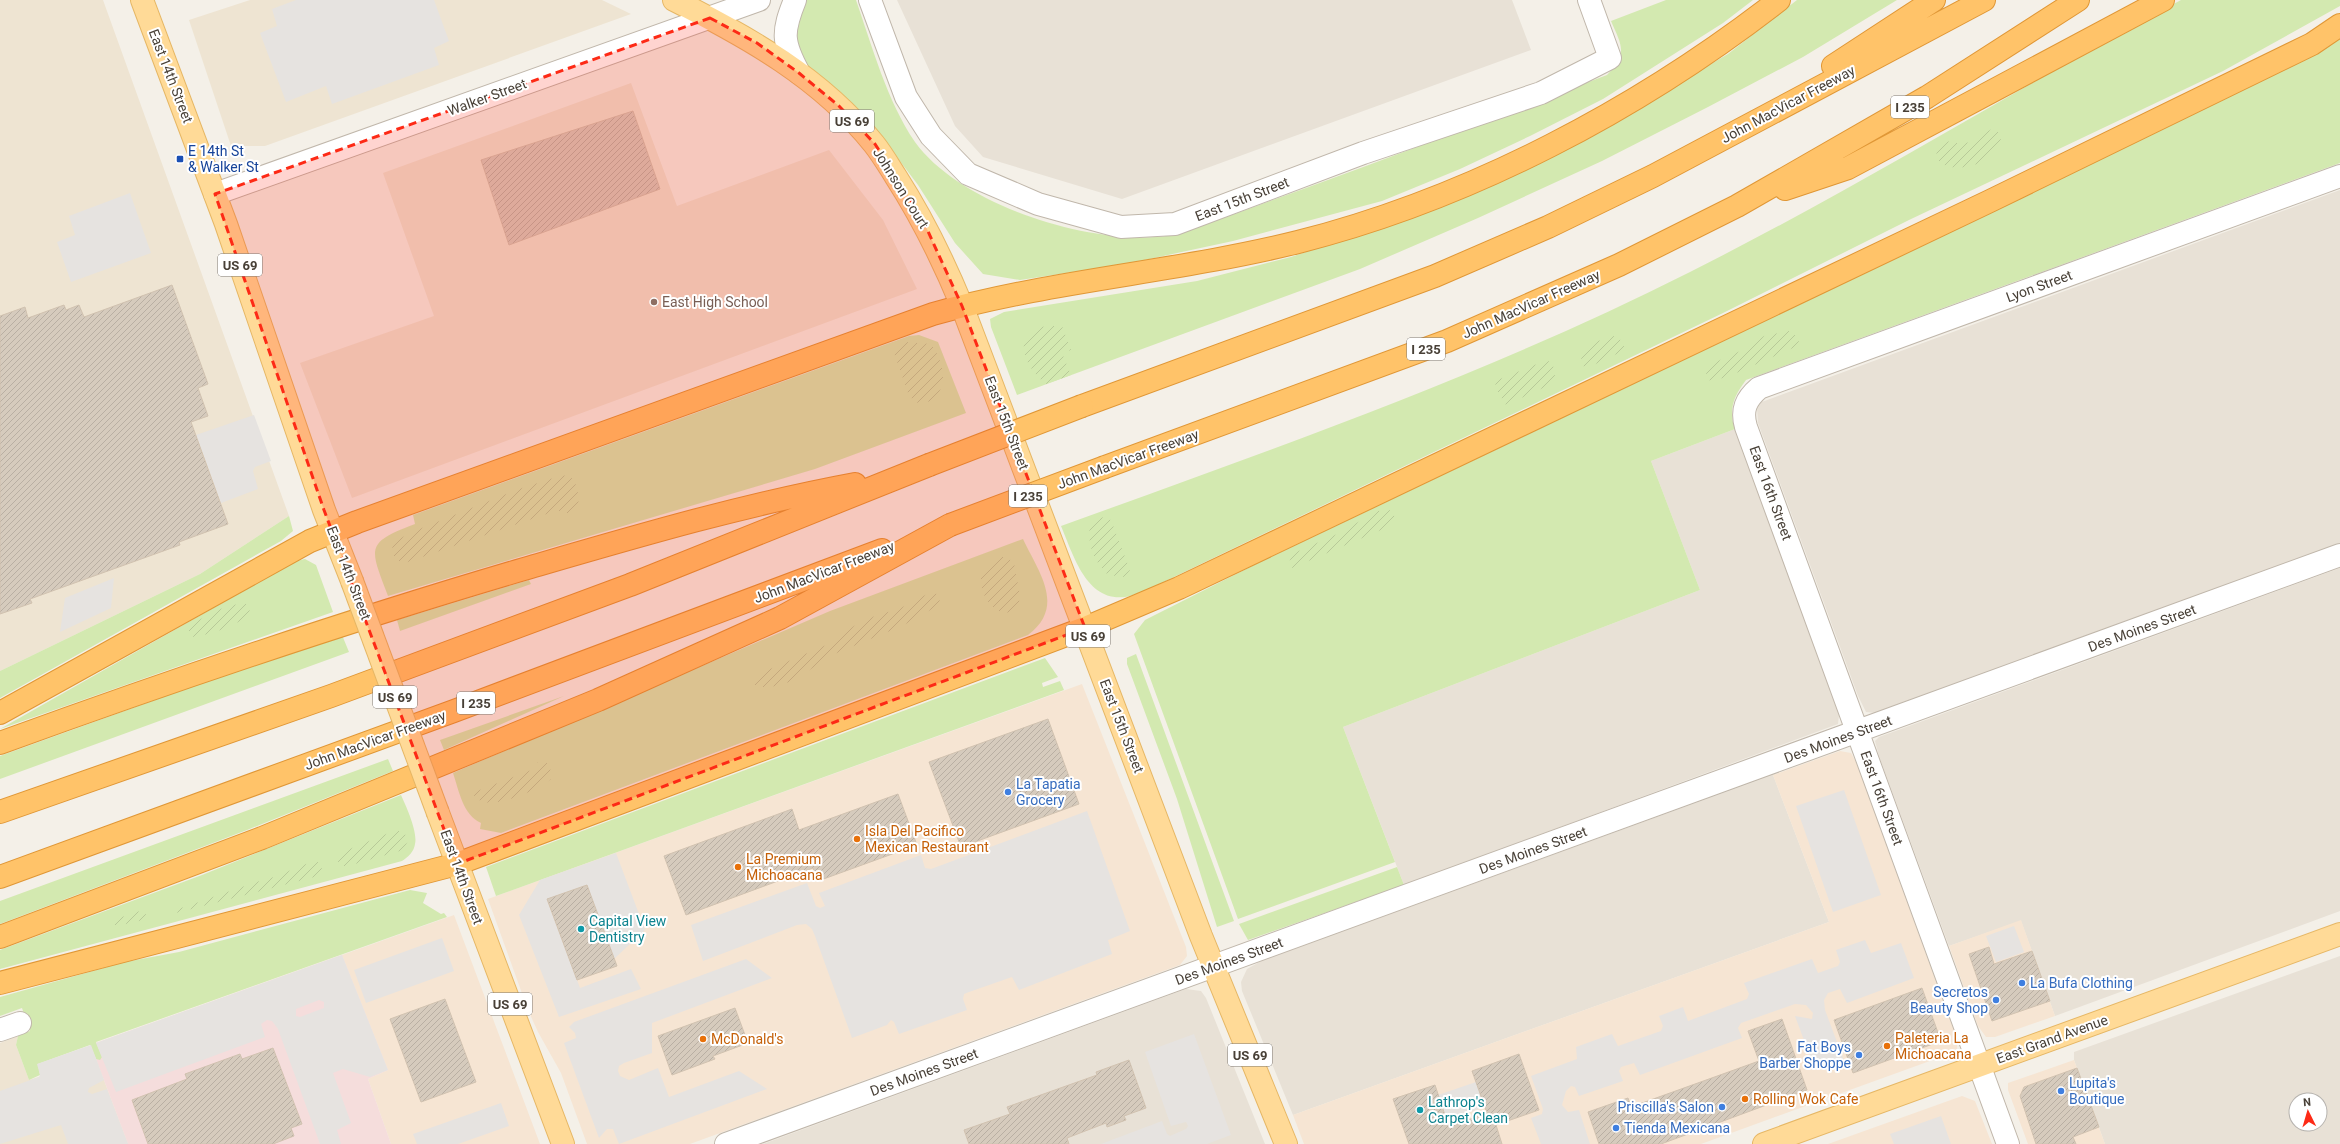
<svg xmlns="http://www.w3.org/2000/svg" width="2340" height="1144" viewBox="0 0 2340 1144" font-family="Roboto,sans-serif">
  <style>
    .residential { fill: #e8e1d6; fill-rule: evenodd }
    .commercial { fill: #f6e5d3 }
    .education { fill: #eee4d2 }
    .medical { fill: #f5dddc }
    .grass { fill: #d3e9b0 }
    .garden { fill: url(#garden-furrows) }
    .parking { fill: #e6e3e0; fill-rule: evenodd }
    .building { fill: url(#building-hatch); stroke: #d1c2b0 }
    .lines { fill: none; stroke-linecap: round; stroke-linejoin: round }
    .minor-casing { stroke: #c0b7ab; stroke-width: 24 }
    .major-casing { stroke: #e6b765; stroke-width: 24 }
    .highway-casing { stroke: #e09736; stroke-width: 24 }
    .minor { stroke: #fff; stroke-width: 22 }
    .major { stroke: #ffda97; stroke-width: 22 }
    .highway { stroke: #ffc369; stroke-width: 22 }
    .major-bridge-casing { stroke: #e6b765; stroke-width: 24; stroke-linecap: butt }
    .highway-bridge-casing { stroke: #e09736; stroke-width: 24; stroke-linecap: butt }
    .major-bridge { stroke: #ffda97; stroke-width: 22 }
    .highway-bridge { stroke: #ffc369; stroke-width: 22 }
    .marked { fill: #fd2a16; fill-opacity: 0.2; stroke: #fd2a16; stroke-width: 3; stroke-dasharray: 8 5; stroke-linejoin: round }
    .transit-dot { fill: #1a4fb4; stroke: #fff; stroke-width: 1.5 }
    .education-dot { fill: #8d6e63; stroke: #fff; stroke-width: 1.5 }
    .shop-dot { fill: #3f7fe0; stroke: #fff; stroke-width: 1.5 }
    .food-dot { fill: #e8710a; stroke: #fff; stroke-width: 1.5 }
    .culture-dot { fill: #0f9aa8; stroke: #fff; stroke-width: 1.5 }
    .labels { text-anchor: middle; stroke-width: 4; stroke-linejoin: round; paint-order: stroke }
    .shield { fill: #fff; stroke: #7f7973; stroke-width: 1 }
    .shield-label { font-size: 13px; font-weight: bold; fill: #484037 }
    .street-label { font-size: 14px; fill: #484037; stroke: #fff }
    .transit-label { font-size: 14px; fill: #164399; stroke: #fff; text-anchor: start }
    .education-label { font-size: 14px; fill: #785e54; stroke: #fff; text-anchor: start }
    .shop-label { font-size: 14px; fill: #366cbe; stroke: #fff; text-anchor: start }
    .food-label { font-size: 14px; fill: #c56008; stroke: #fff; text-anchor: start }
    .culture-label { font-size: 14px; fill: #0d838f; stroke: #fff; text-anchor: start }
  </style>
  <defs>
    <pattern id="garden-furrows" width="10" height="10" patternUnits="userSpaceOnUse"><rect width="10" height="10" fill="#d3e9b0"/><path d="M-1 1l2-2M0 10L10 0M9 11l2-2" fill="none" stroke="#b7c998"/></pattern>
    <pattern id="building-hatch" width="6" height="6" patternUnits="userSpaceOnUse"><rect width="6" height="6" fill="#d6cbbd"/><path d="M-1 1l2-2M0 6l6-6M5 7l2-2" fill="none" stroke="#b9afa3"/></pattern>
  </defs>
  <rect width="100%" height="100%" fill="#f4f0e8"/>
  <path class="residential" d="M897,0H1512L1531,50L1122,199L983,157L955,126Z
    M2340,190V543L1876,713L1866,712L1858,696L1758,423L1757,409L1759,403Z
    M1735,429L1839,715L1838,724L1404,885L1343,727L1700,590L1651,461Z
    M2340,568V911L2055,1016L2021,921L1949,946L1879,756L1875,741L1879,737Z
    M1773,775L1829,922L1293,1115L1242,991L1241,982L1247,969L1263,960Z
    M2340,956V1144H2105L2074,1060V1052ZM2296,1100H2320V1124H2296Z
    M1186,989L1201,991L1206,998L1265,1144H763Z"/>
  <path class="commercial" d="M1082,684L1186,947L1187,956L1180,965L690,1144H587L561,1073L538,1032L528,1010L488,899Z
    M1840,751L1851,753L1857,764L1957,1039V1049L1952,1053L1701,1144H1304L1293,1115L1829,922L1773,775Z
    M454,915L540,1144H391L368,1079L388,1070L342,955Z
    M2021,920L2055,1016L1995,1037H1986L1978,1026L1949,946Z
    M2074,1060L2105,1144H2028L2008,1090V1083Z
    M1962,1096L1975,1101L1992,1144H1828Z"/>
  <path class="education" d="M0,0H103L289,516L200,574L0,671Z
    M250,0H602L631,14L265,146H231L189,20Z
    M631,83L677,206L829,150L883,220L917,289L352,498L300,363L434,316L383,173Z
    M18,1036L16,1045L29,1080L96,1059L128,1144H0V1043Z"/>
  <path class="medical" d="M342,955L388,1070L368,1079L391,1144H128L96,1059V1043Z"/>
  <path class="grass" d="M807,0H856C872,46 887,101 915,142C962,207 1097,248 1174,235C1186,232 1200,226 1212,222C1244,211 1275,199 1306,188C1407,151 1507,113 1607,75C1628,54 1622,46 1611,21L1666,0H1753L1723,23L1603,99L1530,136L1460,169L1382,201L1233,241L1126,264L1020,280L983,274L955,243L918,185L884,140L842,96L805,64L793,35L803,3Z
    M1797,0H1897L1803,57L1708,107L1602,161L1478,218L1360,269L1017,395L991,327L990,319L1004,312L1197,281L1291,257L1400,220L1608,124L1728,54Z
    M2181,0H2340V6L2223,71L1909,220L1723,313L1149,589C1141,591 1133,596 1125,597C1086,602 1073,554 1061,526C1274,449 1488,374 1690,272C1857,188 2016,89 2181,0Z
    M2340,37V163L1746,380C1734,396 1728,409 1735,429L1651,461L1700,590L1343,727L1395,862L1238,919L1134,634L1145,620L1256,564L1815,297Z
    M919,335L938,342L966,413L815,469L388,596C370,548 364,543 415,524L413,515L909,336Z
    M289,516L293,531L281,541L0,698V671L200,574Z
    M1023,539C1039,573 1066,606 1028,635L501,833L480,829L481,823C463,815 459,791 453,773L830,611Z
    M305,559L316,565L333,612L0,729L296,561Z
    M529,580L531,584L400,631L397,620Z
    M342,635L349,652L0,779V756L199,684Z
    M1136,654L1234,921L1217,927L1177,799L1127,664V658Z
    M1045,658L1058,677L1042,683L1043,687L1060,681L1064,690L496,896L486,867Z
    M564,696L444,750L440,740Z
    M388,759L393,771L247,830L0,924V901Z
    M401,795C406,806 418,832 415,844C414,852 408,857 402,861L0,969V950L202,875Z
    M1397,867L1404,885L1248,940L1239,924Z
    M410,890L427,893L423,903L441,914L444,913L447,917L96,1042L102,1057L100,1060L96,1059L90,1045L38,1064L40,1075L29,1080L16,1045L18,1036L30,1031L22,1008L0,1016V997L125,962L179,952Z"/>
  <path class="garden" d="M1995,128C2022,157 1948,182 1937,158C1936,156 1937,151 1936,148C1950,136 1951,145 1965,143C1977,142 1984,131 1995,128Z
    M1046,326H1062L1071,350L1062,353L1071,375L1046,384C1035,375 1022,359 1024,344C1025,340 1029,334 1031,330Z
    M1789,331L1796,336L1799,342L1793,348L1727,377L1710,381L1705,371L1709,365L1747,348L1764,336Z
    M1613,336C1621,338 1623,342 1625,350L1585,369C1572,345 1594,343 1613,336Z
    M906,342L931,344C943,360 951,388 930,401C927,403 919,402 915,403L908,393L894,353L897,347Z
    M1547,360L1553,365L1556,382L1506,405L1496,389L1495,381Z
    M563,475L574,479C578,492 582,501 574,513H562L558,510L402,564L393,555L392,543L412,532L519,489Z
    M1392,510L1395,518V524L1292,568L1289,563L1292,554L1335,535L1378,511Z
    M1101,517L1111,520L1130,570L1125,577L1108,575C1094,561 1087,546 1090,525Z
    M1000,557H1007L1014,563L1020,595L1018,609L1012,613C1007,612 1000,612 997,610C977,597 973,563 1000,557Z
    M931,592L937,594L941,604L902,626L832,655L793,681L771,687H755V682L770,669L831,643L854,626L879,614L897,610Z
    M245,603L250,607L249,615C235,626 210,635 192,637L187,627C206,616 223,605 245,603Z
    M538,762H545L550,765L551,779C538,790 501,806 484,802C479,801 475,797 472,793L534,769Z
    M396,830L404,833L409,839L403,850L348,866H339L337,856L340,853Z
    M318,862L322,868L318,876L172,914V911C207,900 240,886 274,877C290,872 301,863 318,862Z
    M140,911L145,912L146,915L143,920L117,926L111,923L113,920Z"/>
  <path class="parking" d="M296,0H434L449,41L434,48L439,65L332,104L326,86L286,102L260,33L277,26L272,9Z
    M130,193L151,253L71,282L57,242L75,235L69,216Z
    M254,415L271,461L255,467L253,471L258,489L221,503L196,435Z
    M114,578L111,608L60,632L65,598Z
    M1844,790L1881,895L1833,912L1796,806Z
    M1087,811L1130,931L1108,940L1112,954L1019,990L1012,977L969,992L964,994L963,999L967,1010L899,1034L894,1022L891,1020L887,1025L852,1038L815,936L812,929L806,924L797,925L703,961L691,925L807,883L816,906L820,908L825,906L819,893L921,855L925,868L931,869Z
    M616,853L645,930L614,959L587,885L547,900L580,988L631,969L641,989L559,1017L519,915L540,880Z
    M2014,926L2024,952L1996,962L1986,936Z
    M442,938L454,971L366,1003L354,970Z
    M1865,940L1871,953L1901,943L1914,978L1847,1003L1840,989L1828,993L1824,1000L1825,1010L1846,1066L1833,1070L1814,1067L1795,1016L1812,1019L1813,1013L1806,1005L1795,1004L1741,1023L1738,1028L1742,1038L1640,1075L1634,1063L1621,1067L1619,1071L1623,1081L1579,1096L1575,1087L1571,1086L1566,1091L1562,1105L1568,1112L1579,1110L1590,1144H1541L1531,1118L1542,1114L1543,1109L1531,1076L1577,1059L1576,1047L1612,1034L1618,1046L1661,1031L1663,1026L1659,1016L1683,1007L1688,1021L1747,999L1749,994L1744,983L1812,959L1818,973L1838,966L1840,962L1836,950Z
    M342,955L388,1070L370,1077L343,1069L333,1073L351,1123L337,1130L341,1144H320L278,1029L272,1021L267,1020L261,1024L265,1037L116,1092L96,1043ZM319,1000L324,1002V1008L300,1017L296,1016V1009Z
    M746,959L772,978L652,1023V1053L624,1063L619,1066L618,1071L620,1076L629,1080L658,1068L669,1097L739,1071L767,1089L619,1144L613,1129H607L599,1138L564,1043L576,1038L575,1033L569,1027L574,1022Z
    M1194,1034L1231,1135L1207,1144H1101L1162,1121L1167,1134L1170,1136L1186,1129L1188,1126L1186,1122L1171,1126L1145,1052Z
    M91,1045L104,1080L89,1088L88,1092L92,1094L107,1089L128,1144H68L61,1125L0,1144V1091L39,1077L40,1075L37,1064Z
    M1476,1082L1485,1107L1447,1120L1438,1095Z
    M501,1103L509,1126L458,1144H417L413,1134Z
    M1941,1116L1951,1144H1894L1890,1134Z"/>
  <path class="building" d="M633,111L660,189L509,245L481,160Z
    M172,285L208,384L198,388L208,416L191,422L228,524L179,542L180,545L30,599L32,603L0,614V316L25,307L28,318L64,305L66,310L79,305L84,317Z
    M1048,719L1079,804L961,847L929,762Z
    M898,794L917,845L818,881L813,868L686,915L664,856L792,809L799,830Z
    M587,885L617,966L577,980L547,899Z
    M1989,947L1994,964L2032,951L2050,1001L1992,1021L1969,954Z
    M1922,988L1941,1041L1853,1073L1834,1020Z
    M445,999L476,1082L421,1102L390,1019Z
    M735,1008L748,1043L713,1056L715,1059L672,1075L658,1036Z
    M1782,1019L1807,1090L1661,1144H1599L1588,1112L1628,1098L1631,1107L1759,1061L1748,1031Z
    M273,1048L302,1124L291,1128L294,1136L273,1144H148L132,1100L187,1079L185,1074L240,1054L242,1059Z
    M1519,1054L1539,1110L1496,1125L1502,1144H1409L1393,1099L1435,1085L1449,1127L1487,1113L1472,1071Z
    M1129,1060L1146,1108L1124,1116L1126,1120L1107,1127L1106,1123L1067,1138L1069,1144H969L964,1130L1010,1114L1007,1107L1097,1075L1096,1072Z
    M2077,1068L2099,1127L2073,1137L2076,1144H2036L2020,1096L2024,1087Z"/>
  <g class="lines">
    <g class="minor-casing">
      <path id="minor" d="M795,0C782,32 782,42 799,73
        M870,0L906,97L931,136L968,174L1038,204L1121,227L1175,224L1363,153L1541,93L1610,58L1589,0
        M215,194L759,0
        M0,1030L20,1023
        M726,1144L2340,555
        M2008,1144L1746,427C1741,410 1746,399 1759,388L2340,176"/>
    </g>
    <g class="major-casing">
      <path id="major" d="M142,0L226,224L324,510L352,581
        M674,0C748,37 821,78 874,144C882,154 889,166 896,177C923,219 943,260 962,306L1201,936L1286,1144
        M438,813L563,1144
        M1764,1144L2340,934"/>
    </g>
    <g class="highway-casing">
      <path id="highway" d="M1833,66L1934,0
        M1785,189L1848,168L2163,0
        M1082,406L1435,276L1548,227L1653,176L1984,0
        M1105,467L1447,341L1619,265L1737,206L1927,97L2078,0
        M0,713L310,541L357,522L933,314C1053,280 1178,272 1298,242C1471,198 1639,109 1779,0
        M0,743C173,680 347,621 524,569C634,537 742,505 855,484
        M0,812L331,696L630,585L929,465
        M0,877L454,711L882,550
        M0,937L262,838L598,700L780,618L950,525
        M0,983L457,864L1085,628L1179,588L1990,201L2312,44L2340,25"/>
    </g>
    <use href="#minor" class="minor"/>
    <use href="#major" class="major"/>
    <use href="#highway" class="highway"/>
    <g class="major-bridge-casing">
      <path id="major-bridge" d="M352,581L438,813"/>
    </g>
    <g class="highway-bridge-casing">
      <path id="highway-bridge" d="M929,465L1082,406
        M950,525L1105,467"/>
    </g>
    <use href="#major-bridge" class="major-bridge"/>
    <use href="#highway-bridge" class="highway-bridge"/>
  </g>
  <path class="marked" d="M710,18L757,43L799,73L839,106L875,144L921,216L962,306L1085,628L457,864L324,510L215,194Z"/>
  <rect class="transit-dot" x="176" y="155" width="8" height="8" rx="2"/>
  <circle class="education-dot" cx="654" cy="302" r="4"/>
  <g class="shop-dot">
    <circle cx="1008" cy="792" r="4"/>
    <circle cx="2022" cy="983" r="4"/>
    <circle cx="1996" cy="1000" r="4"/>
    <circle cx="1859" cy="1055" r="4"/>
    <circle cx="2061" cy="1091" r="4"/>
    <circle cx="1722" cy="1107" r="4"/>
    <circle cx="1616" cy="1128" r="4"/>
  </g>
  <g class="food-dot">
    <circle cx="857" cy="839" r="4"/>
    <circle cx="738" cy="867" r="4"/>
    <circle cx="703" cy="1039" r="4"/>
    <circle cx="1887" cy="1046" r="4"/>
    <circle cx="1745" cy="1099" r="4"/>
  </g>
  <g class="culture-dot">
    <circle cx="581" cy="929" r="4"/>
    <circle cx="1420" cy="1110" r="4"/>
  </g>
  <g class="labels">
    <g class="shield">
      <rect x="1891" y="96" width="38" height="22" rx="3"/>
      <rect x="830" y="110" width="44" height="22" rx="3"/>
      <rect x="218" y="254" width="44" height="22" rx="3"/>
      <rect x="1407" y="338" width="38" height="22" rx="3"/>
      <rect x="1009" y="485" width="38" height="22" rx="3"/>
      <rect x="1066" y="625" width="44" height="22" rx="3"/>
      <rect x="373" y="686" width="44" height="22" rx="3"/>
      <rect x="457" y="692" width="38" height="22" rx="3"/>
      <rect x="488" y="993" width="44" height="22" rx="3"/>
      <rect x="1228" y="1044" width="44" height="22" rx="3"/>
    </g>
    <g class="shield-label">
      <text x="1910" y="112">I 235</text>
      <text x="852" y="126">US 69</text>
      <text x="240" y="270">US 69</text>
      <text x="1426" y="354">I 235</text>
      <text x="1028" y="501">I 235</text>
      <text x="1088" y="641">US 69</text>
      <text x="395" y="702">US 69</text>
      <text x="476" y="708">I 235</text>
      <text x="510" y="1009">US 69</text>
      <text x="1250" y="1060">US 69</text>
    </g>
    <g class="street-label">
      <text transform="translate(171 76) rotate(69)" y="5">East 14th Street</text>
      <text transform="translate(487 97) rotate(-20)" y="5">Walker Street</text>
      <text transform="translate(1788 104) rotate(-28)" y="5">John MacVicar Freeway</text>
      <text transform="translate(901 188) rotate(58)" y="5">Johnson Court</text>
      <text transform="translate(1242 199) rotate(-21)" y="5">East 15th Street</text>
      <text transform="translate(2039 286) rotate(-20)" y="5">Lyon Street</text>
      <text transform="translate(1531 304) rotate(-24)" y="5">John MacVicar Freeway</text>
      <text transform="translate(1007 423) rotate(69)" y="5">East 15th Street</text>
      <text transform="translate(1128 459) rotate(-20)" y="5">John MacVicar Freeway</text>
      <text transform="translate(1771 493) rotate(70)" y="5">East 16th Street</text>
      <text transform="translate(824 572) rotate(-21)" y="5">John MacVicar Freeway</text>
      <text transform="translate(349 573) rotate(69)" y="5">East 14th Street</text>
      <text transform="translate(2142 628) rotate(-20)" y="5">Des Moines Street</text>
      <text transform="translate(1122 726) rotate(69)" y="5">East 15th Street</text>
      <text transform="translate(1838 739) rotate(-20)" y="5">Des Moines Street</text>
      <text transform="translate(375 740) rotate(-20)" y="5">John MacVicar Freeway</text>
      <text transform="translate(1882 798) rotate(70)" y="5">East 16th Street</text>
      <text transform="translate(1533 850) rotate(-20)" y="5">Des Moines Street</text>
      <text transform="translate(462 877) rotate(70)" y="5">East 14th Street</text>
      <text transform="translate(1229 961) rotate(-20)" y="5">Des Moines Street</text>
      <text transform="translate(2052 1039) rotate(-20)" y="5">East Grand Avenue</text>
      <text transform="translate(924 1072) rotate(-20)" y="5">Des Moines Street</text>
    </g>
    <g class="transit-label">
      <text x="188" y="156">E 14th St<tspan x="188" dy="16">&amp; Walker St</tspan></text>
    </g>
    <g class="education-label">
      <text x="662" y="307">East High School</text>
    </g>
    <g class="shop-label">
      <text x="1016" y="789">La Tapatia<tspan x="1016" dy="16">Grocery</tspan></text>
      <text x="2030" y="988">La Bufa Clothing</text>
      <text x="1988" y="997" text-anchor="end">Secretos<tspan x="1988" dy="16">Beauty Shop</tspan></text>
      <text x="1851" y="1052" text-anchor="end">Fat Boys<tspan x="1851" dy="16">Barber Shoppe</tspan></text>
      <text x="2069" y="1088">Lupita's<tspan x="2069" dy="16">Boutique</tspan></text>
      <text x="1714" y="1112" text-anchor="end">Priscilla's Salon</text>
      <text x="1624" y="1133">Tienda Mexicana</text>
    </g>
    <g class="food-label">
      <text x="865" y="836">Isla Del Pacifico<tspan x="865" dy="16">Mexican Restaurant</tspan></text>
      <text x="746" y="864">La Premium<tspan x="746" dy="16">Michoacana</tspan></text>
      <text x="1895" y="1043">Paleteria La<tspan x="1895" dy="16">Michoacana</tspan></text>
      <text x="711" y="1044">McDonald's</text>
      <text x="1753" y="1104">Rolling Wok Cafe</text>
    </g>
    <g class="culture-label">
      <text x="589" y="926">Capital View<tspan x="589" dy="16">Dentistry</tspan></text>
      <text x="1428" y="1107">Lathrop's<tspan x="1428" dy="16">Carpet Clean</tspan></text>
    </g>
  </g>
  <g transform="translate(2308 1112) rotate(355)"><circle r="19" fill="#ffffff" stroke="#b6b3af"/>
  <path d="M0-3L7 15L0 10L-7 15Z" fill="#fd2a16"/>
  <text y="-6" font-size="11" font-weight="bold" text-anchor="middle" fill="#484037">N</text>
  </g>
</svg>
